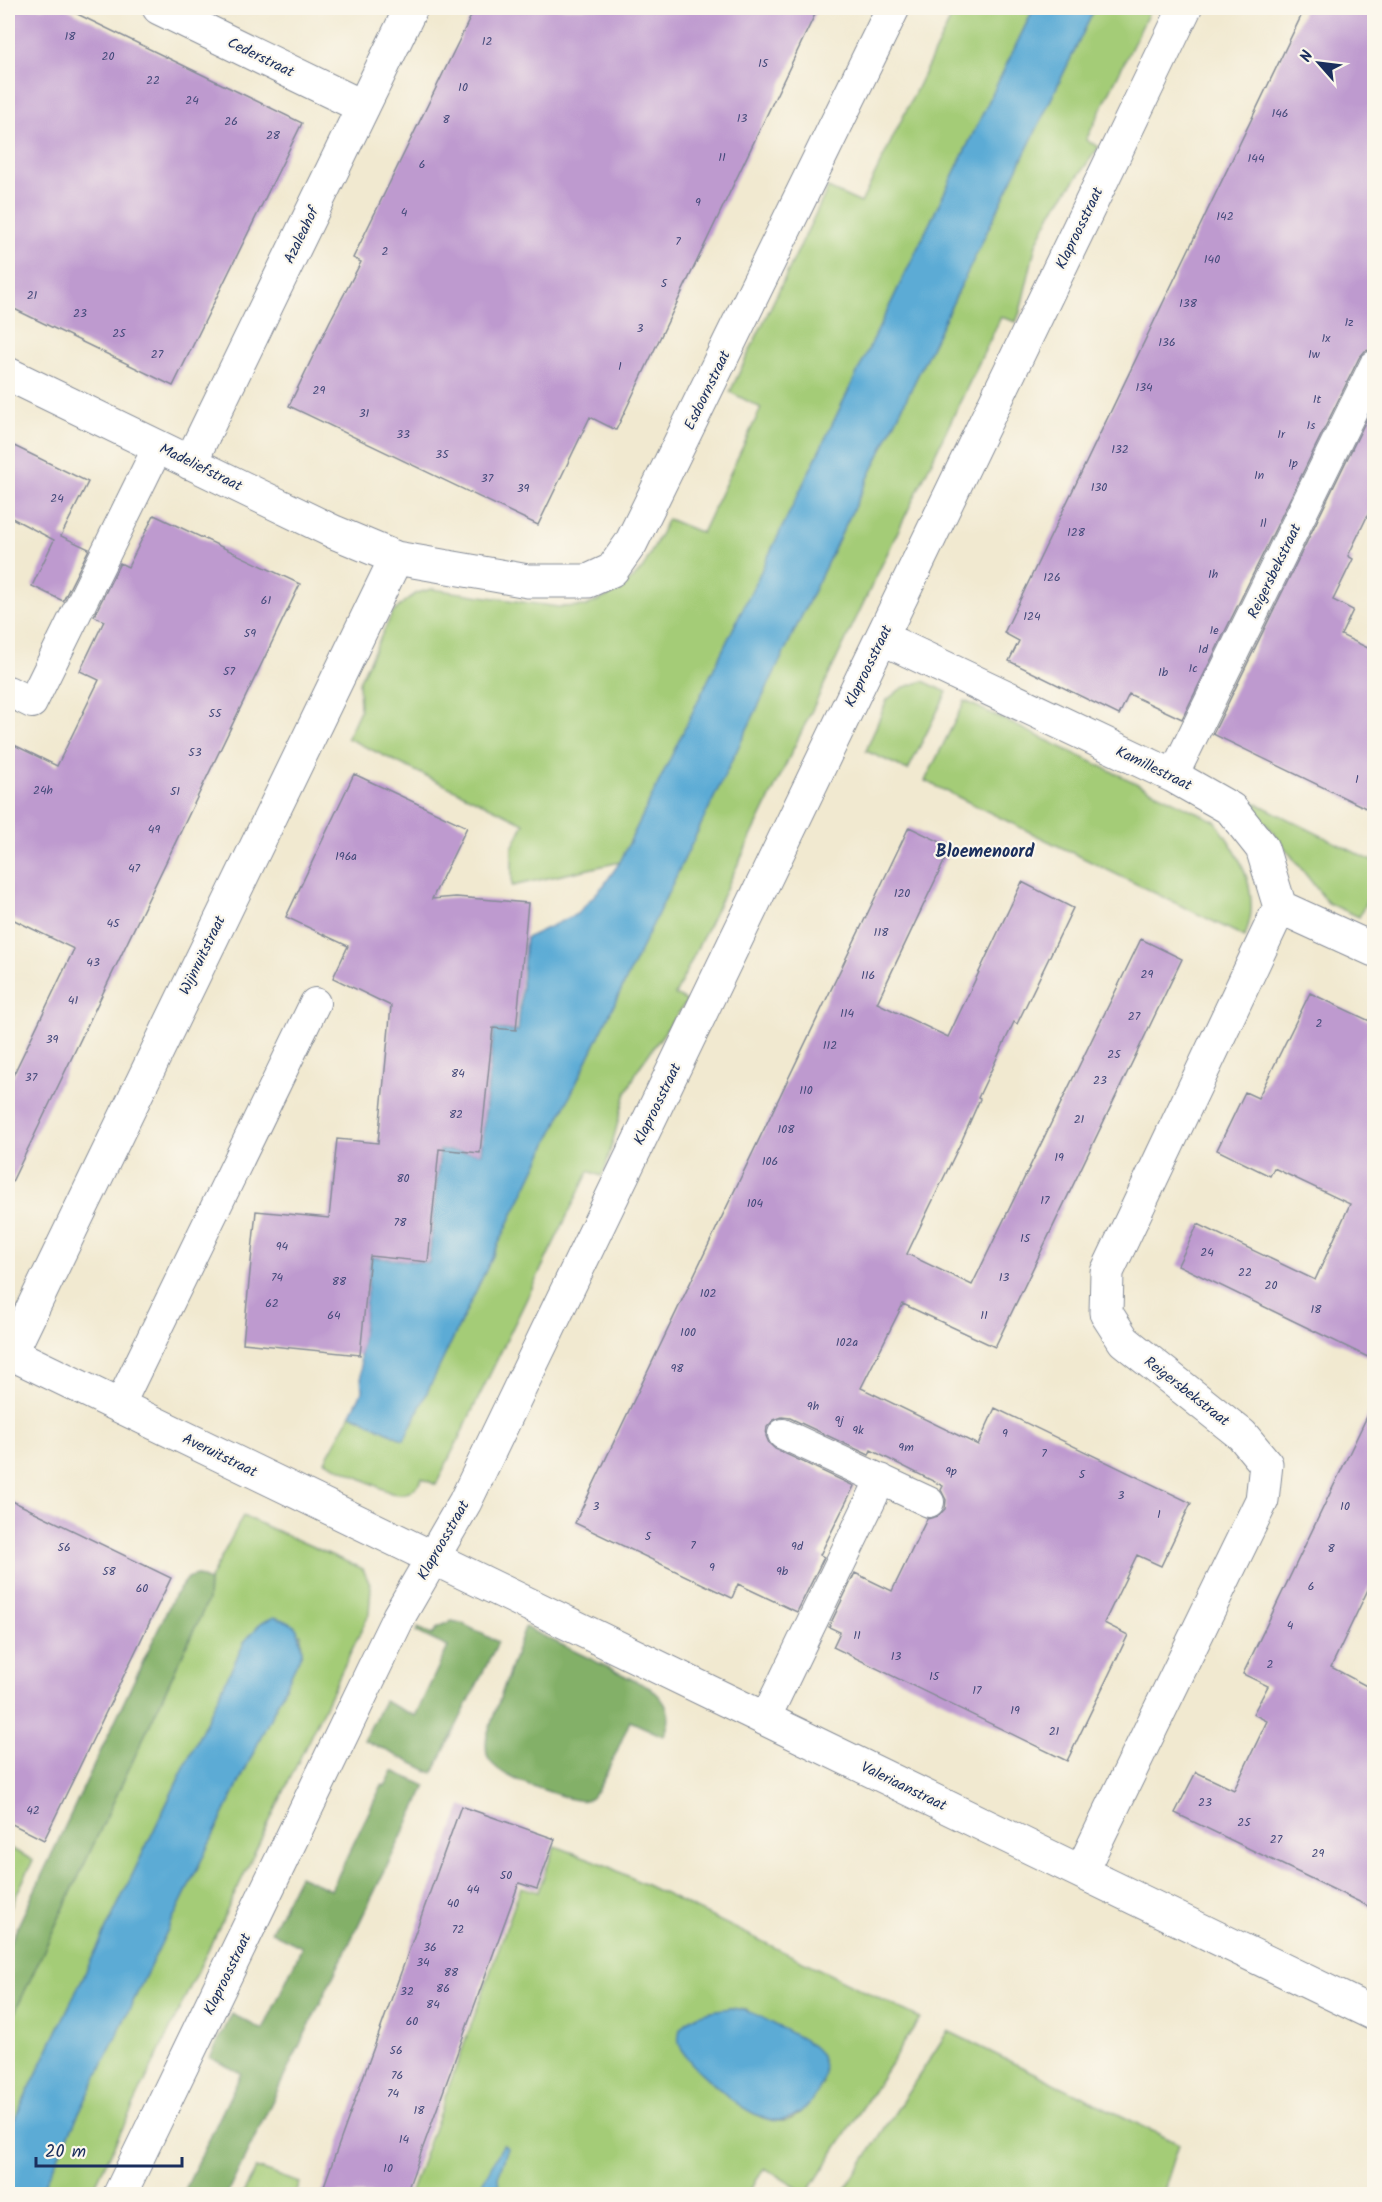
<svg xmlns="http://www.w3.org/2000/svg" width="1382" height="2202" viewBox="0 0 1382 2202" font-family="Kalam,sans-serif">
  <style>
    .green { fill: #a4cc77; stroke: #607e6a; stroke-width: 1.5; fill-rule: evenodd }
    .forest { fill: #83b068; stroke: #4f7063; stroke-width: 1.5 }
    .water { fill: #5babd5; stroke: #3b6d9a; stroke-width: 1.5 }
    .building { fill: #be9acf }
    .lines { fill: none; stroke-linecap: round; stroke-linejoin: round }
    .lane-casing { stroke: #868c97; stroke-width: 32 }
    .street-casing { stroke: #868c97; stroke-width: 35 }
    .lane { stroke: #fff; stroke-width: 30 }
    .street { stroke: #fff; stroke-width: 33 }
    .labels { text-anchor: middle; stroke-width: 4.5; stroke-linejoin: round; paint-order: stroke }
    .number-label { font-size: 12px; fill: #444a7a }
    .street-label { font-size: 15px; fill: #1b2f5e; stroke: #fbf7ec }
    .quarter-label { font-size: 18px; font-weight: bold; fill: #1b2f5e; stroke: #fbf7ec }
  </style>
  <rect width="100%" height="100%" fill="#fbf7ec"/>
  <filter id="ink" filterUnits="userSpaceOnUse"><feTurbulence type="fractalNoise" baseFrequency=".0167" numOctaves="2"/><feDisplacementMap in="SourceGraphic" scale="12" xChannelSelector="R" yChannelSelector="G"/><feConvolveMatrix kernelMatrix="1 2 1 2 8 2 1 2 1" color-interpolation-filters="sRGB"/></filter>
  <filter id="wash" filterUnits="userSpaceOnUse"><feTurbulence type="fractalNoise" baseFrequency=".008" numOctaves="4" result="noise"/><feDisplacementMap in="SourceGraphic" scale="24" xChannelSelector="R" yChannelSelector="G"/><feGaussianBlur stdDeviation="1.35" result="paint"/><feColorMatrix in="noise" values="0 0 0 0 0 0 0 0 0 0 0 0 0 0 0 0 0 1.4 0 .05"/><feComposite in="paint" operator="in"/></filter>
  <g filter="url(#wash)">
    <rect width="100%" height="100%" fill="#f1e9d0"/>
    <path class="green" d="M956,8H1034L620,862L512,886V848L524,823L347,738L360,710L359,682L392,614L404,602L417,593L432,589L558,607L586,606L620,591L643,568L668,519L702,533L761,408L730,392L828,188L861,203Z
      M1095,8H1151L1086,140L1099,147L1052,212L1036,244L1020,312L1016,322L1001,317L675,995L687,1001L638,1069L625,1096L605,1170L601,1176L589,1171L436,1485L422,1478C415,1492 406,1496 391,1493L325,1461L351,1414L404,1440Z
      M923,681L947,692L908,770L866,751L887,700L902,688Z
      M965,701L1215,821C1234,847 1253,876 1251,910C1251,919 1247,929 1245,937L925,781Z
      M1246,798L1374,862V885L1359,917L1328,903Z
      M243,1516L363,1569L371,1587L369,1614L91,2194H40L302,1652L301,1634L245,1641L8,2133V2027L208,1600L209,1581Z
      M555,1846L601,1863L920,2018L807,2194L765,2168L747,2194H499L498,2177L508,2148L504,2145L476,2194H410L521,1887L538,1892ZM730,2008L747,2010L823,2083C814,2095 806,2110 793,2118C763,2135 710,2082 691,2062L707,2012Z
      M8,1847L33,1860L8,1913Z
      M948,2031L1179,2144L1163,2194H842Z
      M256,2168L300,2183L296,2194H243Z"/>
    <path class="forest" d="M196,1575L209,1581L208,1600L8,2027V1947L174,1596L188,1578Z
      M452,1621L461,1623L498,1642L433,1773L364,1740L384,1701L415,1716L448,1647L416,1632L418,1628L432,1635L438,1627Z
      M525,1627L650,1688C667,1700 675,1718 663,1736L630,1721C623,1736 601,1792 590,1799C584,1802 577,1800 571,1799C547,1790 500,1780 488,1758C485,1750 486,1742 487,1735Z
      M393,1771L426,1786L227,2194H183L241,2073L210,2058L232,2014L263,2030L302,1947L271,1932L299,1876L331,1890L382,1785L385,1786Z"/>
    <path class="water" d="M1034,8H1095L404,1440L351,1414L362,1392L360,1354L371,1257L429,1263L440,1150L481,1153L494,1029L518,1031L526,938L577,914L604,885L620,862Z
      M274,1617C297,1623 300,1628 302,1652L40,2194H8V2133L245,1641L261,1623Z
      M730,2008C751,2010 763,2018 781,2028C793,2034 811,2042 819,2053C837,2079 802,2124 774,2120C752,2117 731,2100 715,2085C704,2076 683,2058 679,2043C678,2039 679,2033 680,2029C696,2011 707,2012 730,2008Z
      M503,2145L508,2148L498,2177L499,2194H476Z"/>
    <g id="blocks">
      <path class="building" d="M8,8H65L302,123L173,386L8,306Z
        M475,8H818L616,430L590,417L538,525L289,406L330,321L361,262L353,258Z
        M1305,8H1374V349L1365,351L1359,358L1182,719L1129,694L1119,715L1009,661L1019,641L1004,633Z
        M1374,404V502L1348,556L1353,559L1333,600L1353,610L1341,635L1374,651V812L1213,734Z
        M8,443L88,482L61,536L89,549L63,601L32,586L54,540L8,516Z
        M154,515L300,584L8,1190V1086L74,949L8,917V742L57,766L99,680L80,671L104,621L94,616L120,563L128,567Z
        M354,774L467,827L432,899L456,897L528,903L516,1030L493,1028L480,1153L439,1149L428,1262L370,1256L360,1355L243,1343L256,1211L329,1218L337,1139L378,1143L391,1006L333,978L348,946L286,917Z
        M909,827L951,847L877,1003L948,1037L1022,882L1073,908L1017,1024L1014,1022L978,1098L980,1099L962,1140L907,1254L972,1285L1141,939L1182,959L995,1347L903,1304L861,1388L978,1445L995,1408L1191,1503L1161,1566L1137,1555L1104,1623L1128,1635L1067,1761L833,1647L840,1632L829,1627L855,1573L892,1591L927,1519L938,1516L945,1509L946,1500L941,1490L943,1486L871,1450L869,1455L790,1418L782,1417L774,1420L767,1427L766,1436L769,1443L775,1449L854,1486L820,1555L824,1557L797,1612L738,1584L732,1598L575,1523Z
        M1310,993L1374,1023V1360L1178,1265L1198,1224L1315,1280L1350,1204L1274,1168L1270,1176L1217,1150L1245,1092L1258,1098Z
        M1374,1402V1577L1331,1667L1374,1690V1909L1175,1813L1196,1772L1234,1790L1267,1721L1253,1714L1268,1686L1243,1674Z
        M8,1499L171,1578L44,1840L8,1822Z
        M461,1806L555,1839L537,1889L519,1883L406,2194H321Z"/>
    </g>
  </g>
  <g filter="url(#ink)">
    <use href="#blocks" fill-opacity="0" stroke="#868c97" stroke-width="1.5"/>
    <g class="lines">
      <g class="lane-casing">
        <path id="lane" d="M8,691L32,703L158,447
          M1173,776L1374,366
          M119,1406L315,1003
          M783,1434L929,1502
          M765,1719L881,1479"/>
      </g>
      <g class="street-casing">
        <path id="street" d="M159,8L363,107
          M8,374L334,532L396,558L528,581H588L612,570L631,543L893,8
          M190,463L411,8
          M882,638L1173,776L1231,809L1262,848L1280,907L1374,950
          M8,1352L1374,2014
          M11,1353L396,558
          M1081,1872L1262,1500L1266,1464L1242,1435L1124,1341L1106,1313L1107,1272L1280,907
          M120,2194L399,1616L465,1502L1185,8"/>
      </g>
      <use href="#lane" class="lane"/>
      <use href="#street" class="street"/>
    </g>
  </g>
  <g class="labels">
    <g class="number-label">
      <text x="70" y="40">18</text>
      <text x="487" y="45">12</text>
      <text x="108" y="60">20</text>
      <text x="763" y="67">15</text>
      <text x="153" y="84">22</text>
      <text x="463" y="91">10</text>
      <text x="192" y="104">24</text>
      <text x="1280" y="117">146</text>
      <text x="742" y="122">13</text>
      <text x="446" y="123">8</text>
      <text x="231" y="125">26</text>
      <text x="273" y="139">28</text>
      <text x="722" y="161">11</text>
      <text x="1256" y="162">144</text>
      <text x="422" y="168">6</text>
      <text x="698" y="206">9</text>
      <text x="404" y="216">4</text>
      <text x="1225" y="220">142</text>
      <text x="678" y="245">7</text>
      <text x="385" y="255">2</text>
      <text x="1212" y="263">140</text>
      <text x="664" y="287">5</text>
      <text x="32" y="299">21</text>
      <text x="1188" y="307">138</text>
      <text x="80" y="317">23</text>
      <text x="1349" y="326">1z</text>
      <text x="640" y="332">3</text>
      <text x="119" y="337">25</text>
      <text x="1326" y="342">1x</text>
      <text x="1167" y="346">136</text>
      <text x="157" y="358">27</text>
      <text x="1314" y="358">1w</text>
      <text x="620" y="370">1</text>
      <text x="1144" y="391">134</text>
      <text x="319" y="394">29</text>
      <text x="1317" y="403">1t</text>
      <text x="364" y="417">31</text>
      <text x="1311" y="429">1s</text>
      <text x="403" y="438">33</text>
      <text x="1281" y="438">1r</text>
      <text x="1120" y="453">132</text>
      <text x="442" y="458">35</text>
      <text x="1293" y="467">1p</text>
      <text x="1259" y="479">1n</text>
      <text x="487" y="482">37</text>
      <text x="1099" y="491">130</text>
      <text x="523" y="492">39</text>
      <text x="57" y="502">24</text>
      <text x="1263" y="527">1l</text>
      <text x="1076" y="536">128</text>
      <text x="1213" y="578">1h</text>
      <text x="1052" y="581">126</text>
      <text x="266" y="604">61</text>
      <text x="1032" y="620">124</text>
      <text x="1214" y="634">1e</text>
      <text x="250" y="637">59</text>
      <text x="1203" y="653">1d</text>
      <text x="1193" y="672">1c</text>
      <text x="229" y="675">57</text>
      <text x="1163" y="676">1b</text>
      <text x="215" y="717">55</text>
      <text x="195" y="756">53</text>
      <text x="1357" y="783">1</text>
      <text x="43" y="794">24h</text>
      <text x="175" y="795">51</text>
      <text x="154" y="833">49</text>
      <text x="346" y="860">196a</text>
      <text x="134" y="872">47</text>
      <text x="902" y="897">120</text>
      <text x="113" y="927">45</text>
      <text x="881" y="936">118</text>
      <text x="93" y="966">43</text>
      <text x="1147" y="978">29</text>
      <text x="868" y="979">116</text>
      <text x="73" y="1004">41</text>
      <text x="847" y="1017">114</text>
      <text x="1134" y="1020">27</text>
      <text x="1319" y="1027">2</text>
      <text x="52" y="1043">39</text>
      <text x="830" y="1049">112</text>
      <text x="1114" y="1058">25</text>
      <text x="458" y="1077">84</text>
      <text x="31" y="1081">37</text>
      <text x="1100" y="1084">23</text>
      <text x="806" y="1094">110</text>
      <text x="456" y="1118">82</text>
      <text x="1079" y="1123">21</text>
      <text x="786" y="1133">108</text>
      <text x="1059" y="1161">19</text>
      <text x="770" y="1165">106</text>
      <text x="403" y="1182">80</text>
      <text x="1045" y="1204">17</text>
      <text x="755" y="1207">104</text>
      <text x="400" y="1226">78</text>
      <text x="1025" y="1242">15</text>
      <text x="282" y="1250">94</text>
      <text x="1207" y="1256">24</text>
      <text x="1245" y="1276">22</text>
      <text x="277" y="1281">74</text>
      <text x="1004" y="1281">13</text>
      <text x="339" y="1285">88</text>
      <text x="1271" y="1289">20</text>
      <text x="708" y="1297">102</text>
      <text x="272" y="1307">62</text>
      <text x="1316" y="1313">18</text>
      <text x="334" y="1319">64</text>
      <text x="984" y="1319">11</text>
      <text x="688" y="1336">100</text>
      <text x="847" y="1346">102a</text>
      <text x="677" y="1372">98</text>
      <text x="813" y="1410">9h</text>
      <text x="839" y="1424">9j</text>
      <text x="858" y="1434">9k</text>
      <text x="1005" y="1437">9</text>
      <text x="906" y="1451">9m</text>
      <text x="1044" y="1457">7</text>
      <text x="951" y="1475">9p</text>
      <text x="1082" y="1478">5</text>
      <text x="1121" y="1499">3</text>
      <text x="596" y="1510">3</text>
      <text x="1345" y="1510">10</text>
      <text x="1159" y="1518">1</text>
      <text x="648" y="1540">5</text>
      <text x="693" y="1549">7</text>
      <text x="797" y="1550">9d</text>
      <text x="64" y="1551">56</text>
      <text x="1331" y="1552">8</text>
      <text x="712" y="1571">9</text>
      <text x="109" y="1575">58</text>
      <text x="782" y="1575">9b</text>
      <text x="1311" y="1590">6</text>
      <text x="142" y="1592">60</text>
      <text x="1290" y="1629">4</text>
      <text x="857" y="1639">11</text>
      <text x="896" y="1660">13</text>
      <text x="1270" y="1668">2</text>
      <text x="934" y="1680">15</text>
      <text x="977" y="1694">17</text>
      <text x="1015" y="1714">19</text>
      <text x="1054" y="1735">21</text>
      <text x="1205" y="1806">23</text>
      <text x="33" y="1814">42</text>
      <text x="1244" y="1826">25</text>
      <text x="1276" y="1843">27</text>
      <text x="1318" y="1857">29</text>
      <text x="506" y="1879">50</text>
      <text x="473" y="1893">44</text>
      <text x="453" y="1907">40</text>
      <text x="458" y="1933">72</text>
      <text x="430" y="1951">36</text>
      <text x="423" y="1966">34</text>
      <text x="451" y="1976">88</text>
      <text x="443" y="1992">86</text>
      <text x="407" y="1995">32</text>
      <text x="433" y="2008">84</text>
      <text x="412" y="2025">60</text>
      <text x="396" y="2054">56</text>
      <text x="397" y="2079">76</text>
      <text x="393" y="2097">74</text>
      <text x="419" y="2114">18</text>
      <text x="404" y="2143">14</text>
      <text x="388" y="2172">10</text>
    </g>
    <g class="street-label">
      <text transform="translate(261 57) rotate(26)" y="5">Cederstraat</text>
      <text transform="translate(1079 228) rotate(-64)" y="5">Klaproosstraat</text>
      <text transform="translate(301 235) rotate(-64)" y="5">Azaleahof</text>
      <text transform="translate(707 390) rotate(-64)" y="5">Esdoornstraat</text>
      <text transform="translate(201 467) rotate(26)" y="5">Madeliefstraat</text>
      <text transform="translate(1274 571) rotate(-64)" y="5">Reigersbekstraat</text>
      <text transform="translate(868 666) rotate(-64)" y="5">Klaproosstraat</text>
      <text transform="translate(1154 768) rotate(26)" y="5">Kamillestraat</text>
      <text transform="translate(202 955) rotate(-64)" y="5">Wijnruitstraat</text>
      <text transform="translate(657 1104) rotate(-64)" y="5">Klaproosstraat</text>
      <text transform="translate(1187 1391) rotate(38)" y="5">Reigersbekstraat</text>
      <text transform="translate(220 1455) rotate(26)" y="5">Averuitstraat</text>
      <text transform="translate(443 1540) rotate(-60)" y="5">Klaproosstraat</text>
      <text transform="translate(904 1786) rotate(26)" y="5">Valeriaanstraat</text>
      <text transform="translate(227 1974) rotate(-64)" y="5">Klaproosstraat</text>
    </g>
    <g class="quarter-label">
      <text x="985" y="857">Bloemenoord</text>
    </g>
  </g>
  <rect width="1382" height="2202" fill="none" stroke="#fbf7ec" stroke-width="30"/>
  <g transform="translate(1319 63) rotate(298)" stroke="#fbf7ec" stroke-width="4.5" paint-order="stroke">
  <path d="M0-4.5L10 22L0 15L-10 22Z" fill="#1b2f5e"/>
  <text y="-9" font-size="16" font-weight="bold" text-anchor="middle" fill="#1b2f5e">N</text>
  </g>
  <path d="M36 2157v9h146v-9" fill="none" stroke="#1b2f5e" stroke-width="3"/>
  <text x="45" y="2157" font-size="18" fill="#1b2f5e" stroke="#fbf7ec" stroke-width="4.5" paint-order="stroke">20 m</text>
</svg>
